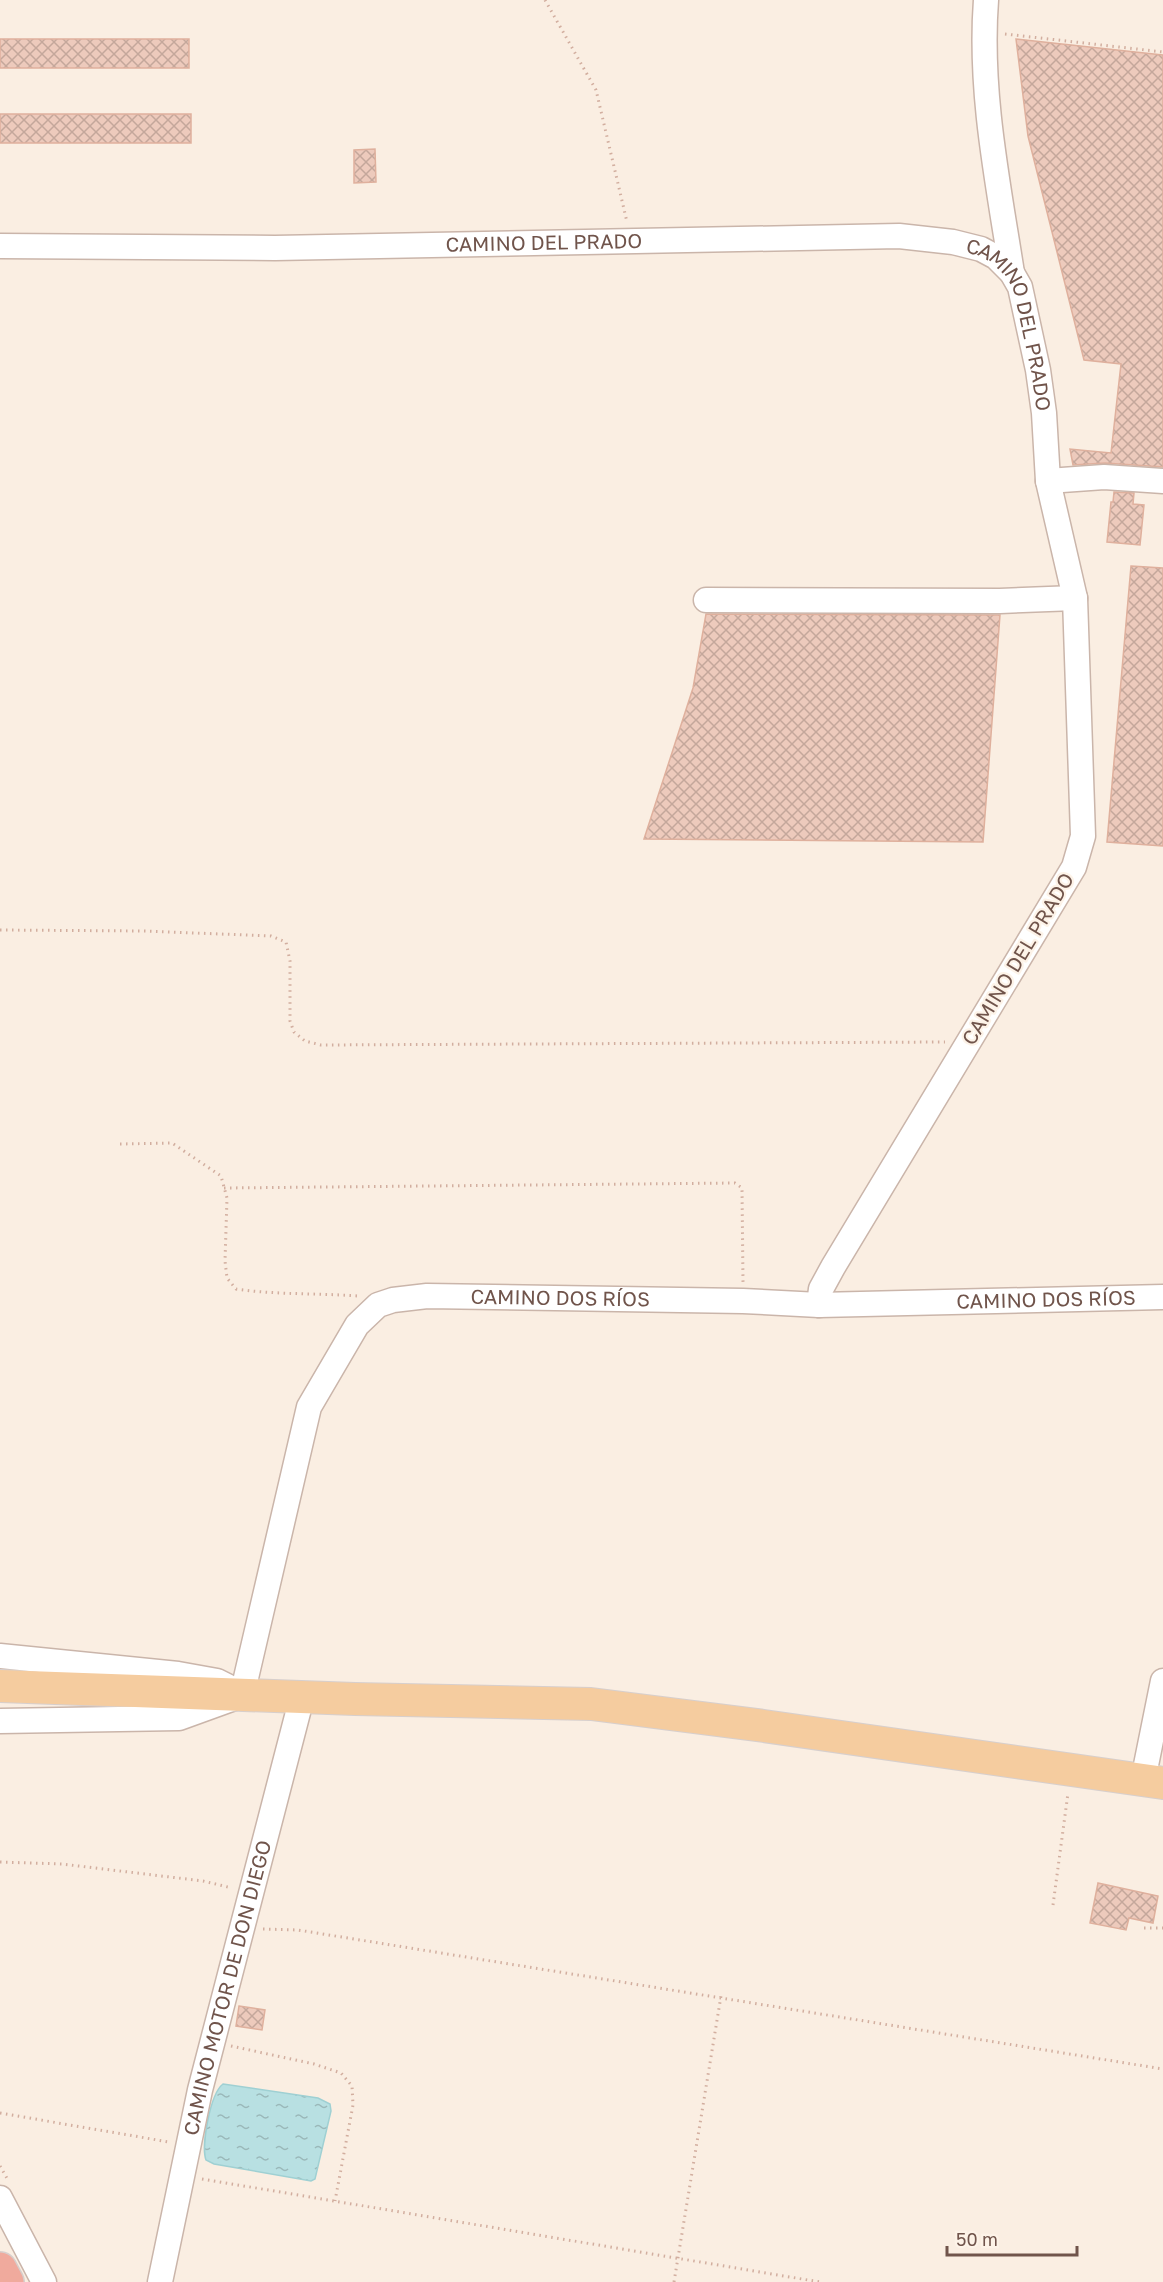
<svg xmlns="http://www.w3.org/2000/svg" width="1163" height="2282" viewBox="0 0 1163 2282" font-family="'Golos Text',sans-serif">
  <style>
    .water { fill: url(#water-ripples); stroke: #9fd0d3; stroke-width: 1.5 }
    .building { fill: url(#building-cross-hatch); stroke: #dfb09d; stroke-width: 1.5 }
    .lines { fill: none; stroke-linecap: round; stroke-linejoin: round }
    .minor-casing { stroke: #cab5aa; stroke-width: 27 }
    .major-casing { stroke: #d7cfcd; stroke-width: 34 }
    .highway-casing { stroke: #d7cfcd; stroke-width: 36 }
    .path { stroke: #d2ae9f; stroke-width: 3; stroke-dasharray: 1.5 4.5; stroke-linecap: butt }
    .minor { stroke: #fff; stroke-width: 24 }
    .major { stroke: #f5cc9f; stroke-width: 32 }
    .highway { stroke: #f0aa9d; stroke-width: 33 }
    .labels { text-anchor: middle; stroke-width: 4.5; stroke-linejoin: round; paint-order: stroke }
    .street-label { font-size: 20px; fill: #70544b; stroke: #fdf3e8 }
  </style>
  <defs>
    <pattern id="water-ripples" width="26" height="14" patternUnits="userSpaceOnUse" patternTransform="scale(1.5)"><rect width="26" height="14" fill="#b8e0e2"/><path d="M2 4q2-2 4 0t4 0M15 11q2-2 4 0t4 0" fill="none" stroke="#9ab8b9"/></pattern>
    <pattern id="building-cross-hatch" width="8" height="8" patternUnits="userSpaceOnUse" patternTransform="scale(1.5)"><rect width="8" height="8" fill="#edcabc"/><path d="M0 0l8 8M0 8l8-8" fill="none" stroke="#c4a79b"/></pattern>
  </defs>
  <rect width="100%" height="100%" fill="#faeee2"/>
  <path class="water" d="M223,2084L318,2098L330,2104L331,2111L315,2179L311,2181L214,2164L206,2160C201,2146 210,2094 223,2084Z"/>
  <path class="building" d="M0,39H189V68H0Z
    M1016,39L1163,55V467L1105,463L1073,465L1070,449L1111,453L1121,364L1084,360L1028,136Z
    M0,114H191V143H0Z
    M375,149L376,182L354,183V150Z
    M1114,492L1134,493L1133,504L1144,505L1140,545L1107,542L1111,502H1113Z
    M1131,566L1163,568V846L1107,842Z
    M706,614L1000,615L983,842L644,839L693,688Z
    M1098,1883L1158,1896L1153,1923L1129,1918L1126,1930L1090,1923Z
    M239,2006L265,2010L262,2030L236,2026Z"/>
  <g class="lines">
    <g class="minor-casing">
      <g id="minor">
        <path d="M986,0C979,91 998,183 1012,273"/>
        <path id="s1" d="M0,246L275,248L899,236L953,242L981,249L996,257L1012,273L1020,287L1038,370L1044,413L1048,481L1075,598L1083,836L1074,867L833,1267L821,1289L819,1305"/>
        <path d="M1048,481L1104,477L1163,481"/>
        <path d="M706,600L1000,601L1075,598"/>
        <path d="M0,1656L178,1674L217,1681L227,1686"/>
        <path id="s2" d="M242,1695L309,1407L357,1325L378,1305L393,1300L427,1296L743,1301L819,1305L1163,1297"/>
        <path d="M0,1721L179,1718L237,1697"/>
        <path d="M1143,1780L1163,1681"/>
        <path d="M0,2198L44,2282"/>
        <path id="s3" d="M160,2282L200,2090L302,1697"/>
      </g>
    </g>
    <g class="major-casing">
      <path id="major" d="M0,1686L355,1699L591,1704L764,1726L1163,1783"/>
    </g>
    <g class="highway-casing">
      <path id="highway" d="M0,2269L7,2282"/>
    </g>
    <path class="path" d="M545,0L596,90L627,222
      M1005,34L1163,52
      M0,930L144,931L271,936L286,942L290,961V1021L294,1032L305,1041L321,1045L945,1042
      M120,1144L172,1143L221,1176L227,1198L225,1261L227,1278L236,1289C277,1295 317,1293 358,1296
      M224,1188L735,1183L742,1188L743,1282
      M0,1862L62,1864L203,1881L232,1888
      M1053,1905L1068,1793
      M1144,1928H1163
      M263,1929L298,1930L1163,2069
      M231,2046L314,2064L341,2073L352,2086L353,2105L335,2201
      M0,2113L169,2142
      M0,2166L8,2180
      M202,2179L820,2282
      M674,2282L721,1996"/>
    <use href="#minor" class="minor"/>
    <use href="#major" class="major"/>
    <use href="#highway" class="highway"/>
  </g>
  <g class="labels">
    <g class="street-label">
      <text dy="7" stroke="none"><textPath href="#s1" startOffset="544">CAMINO DEL PRADO</textPath></text>
      <text dy="7" stroke="none"><textPath href="#s1" startOffset="1066">CAMINO DEL PRADO</textPath></text>
      <text transform="translate(1018 959) rotate(-59)" y="7">CAMINO DEL PRADO</text>
      <text dy="7" stroke="none"><textPath href="#s2" startOffset="603">CAMINO DOS RÍOS</textPath></text>
      <text dy="7" stroke="none"><textPath href="#s2" startOffset="1089">CAMINO DOS RÍOS</textPath></text>
      <text dy="7" stroke="none"><textPath href="#s3" startOffset="302">CAMINO MOTOR DE DON DIEGO</textPath></text>
    </g>
  </g>
  <path d="M947 2246v9h130v-9" fill="none" stroke="#70544b" stroke-width="3"/>
  <text x="956" y="2246" font-size="18" fill="#70544b" stroke="#fdf3e8" stroke-width="4.5" paint-order="stroke">50 m</text>
</svg>
